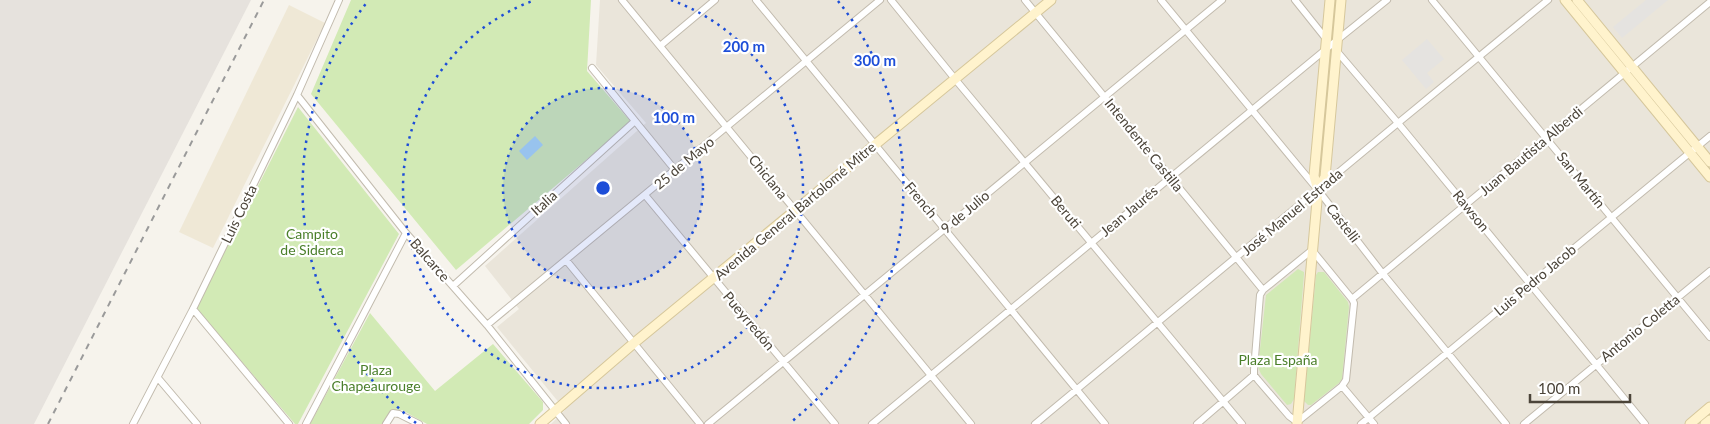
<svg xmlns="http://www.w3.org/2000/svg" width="1710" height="424" viewBox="0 0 1710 424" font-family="Lato,sans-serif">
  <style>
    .residential { fill: #eae5da }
    .industrial { fill: #e6e2dd }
    .education { fill: #efe8d6 }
    .green { fill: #d2eab5 }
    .parking { fill: #e5e3e0 }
    .water { fill: #a9d4f2 }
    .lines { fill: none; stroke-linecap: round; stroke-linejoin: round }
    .street-casing { stroke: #c2bbae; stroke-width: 8 }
    .secondary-casing { stroke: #d6c79b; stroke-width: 11 }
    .street { stroke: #fff; stroke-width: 6 }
    .secondary { stroke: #fff3cd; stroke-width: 9 }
    .rail { stroke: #9a9a9a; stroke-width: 2; stroke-dasharray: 6 6; stroke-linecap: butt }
    .ring { fill: none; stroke: #1d4ed8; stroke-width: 2.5; stroke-dasharray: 2.5 5 }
    .labels { text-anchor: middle; stroke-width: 4.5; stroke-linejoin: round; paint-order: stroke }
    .street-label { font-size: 14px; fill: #4b4439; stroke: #fff }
    .park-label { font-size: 14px; fill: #4a7f2a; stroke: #fff }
    .centre { fill: #1d4ed8; stroke: #fff; stroke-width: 2.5 }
    .ring-label { font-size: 15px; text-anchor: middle; font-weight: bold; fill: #1d4ed8; stroke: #fff; stroke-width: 4.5; stroke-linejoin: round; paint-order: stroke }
  </style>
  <rect width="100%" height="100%" fill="#f6f3ec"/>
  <path class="residential" d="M600,0H1710V424H551L565,410L497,327L519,309L485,266L646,123L596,65Z"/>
  <path class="industrial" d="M0,0H251L34,424H0Z"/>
  <path class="education" d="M289,5L325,23L213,248L179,232Z"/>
  <path class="green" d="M351,0H591L587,71L631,122L456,270L311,94Z
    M1327,70H1332L1324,161L1319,160Z
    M298,107L399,234L298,424H295L196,308Z
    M1298,269L1304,272V274L1294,399L1291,404L1287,405L1261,374L1258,367L1266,295Z
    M1318,272H1324L1348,302L1349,307L1342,379L1339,383L1311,405H1308L1304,401L1316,275Z
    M370,313L435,391L493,344L543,402V410L529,424H427L402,410H396L391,411L383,424H310Z"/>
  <path class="parking" d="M1646,0H1668L1622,38L1613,27Z
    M1427,39L1444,59L1427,73L1434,82L1426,89L1402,60Z"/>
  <path class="water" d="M535,136L543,145L527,160L519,151Z"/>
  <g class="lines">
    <g class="street-casing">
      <path id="street" d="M622,0L971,424
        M756,0L1105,424
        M891,0L955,79L1242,424
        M1025,0L1263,290
        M1161,0L1318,190L1383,274L1506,424
        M1295,0L1327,40
        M1432,0L1710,337
        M660,46L715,0
        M1335,49L1398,123L1645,424
        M592,68L675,170
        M297,95L406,233L487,325L566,424
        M645,195L835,424
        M1312,250L1352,299L1354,303L1346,380L1342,386L1297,422L1289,416L1258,380L1254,375V370L1260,295L1263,290Z
        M566,260L700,424
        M453,286L635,121
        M1352,299L1710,2
        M193,309L289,424
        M487,325L880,0
        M158,378L197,424
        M1342,386L1374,424
        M133,424L193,309L297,95L339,0
        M306,424L406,233
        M386,424L393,413L399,414L419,424
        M708,424L1222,0
        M872,424L1331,45L1387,0
        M1035,424L1398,123L1548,0
        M1197,424L1254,375
        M1361,424L1710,136
        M1524,424L1710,271"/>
    </g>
    <g class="secondary-casing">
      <path id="secondary" d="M1565,0L1710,177
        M1577,0L1710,162
        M1318,190L1325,177L1341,0
        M540,424L634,343L1051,0
        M1297,424L1318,190L1314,176L1330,0
        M1690,424L1710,407
        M1705,424L1710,420"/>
    </g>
    <use href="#street" class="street"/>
    <use href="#secondary" class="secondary"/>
    <path class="rail" d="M48,424L264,0"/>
  </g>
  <circle cx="603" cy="188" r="100" fill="#1d4ed8" fill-opacity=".12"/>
  <g class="ring">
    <circle cx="603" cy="188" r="100"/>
    <path d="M671 0A200 200 0 1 1 535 0"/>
    <path d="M416 423A300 300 0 0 1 368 1M838 1A300 300 0 0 1 790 423"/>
  </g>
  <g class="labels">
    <g class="street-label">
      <text transform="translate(1144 145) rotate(51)" y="5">Intendente Castilla</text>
      <text transform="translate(1531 151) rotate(-40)" y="5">Juan Bautista Alberdi</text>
      <text transform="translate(684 163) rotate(-40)" y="5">25 de Mayo</text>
      <text transform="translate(768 177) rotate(51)" y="5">Chiclana</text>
      <text transform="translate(1581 180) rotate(51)" y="5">San Martín</text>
      <text transform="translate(921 200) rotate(50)" y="5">French</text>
      <text transform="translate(544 203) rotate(-42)" y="5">Italia</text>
      <text transform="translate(795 211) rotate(-40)" y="5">Avenida General Bartolomé Mitre</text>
      <text transform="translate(1129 211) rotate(-40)" y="5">Jean Jaurés</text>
      <text transform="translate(1471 211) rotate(51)" y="5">Rawson</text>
      <text transform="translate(965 212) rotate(-40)" y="5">9 de Julio</text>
      <text transform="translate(1066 212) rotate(50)" y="5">Beruti</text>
      <text transform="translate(1292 212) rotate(-40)" y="5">José Manuel Estrada</text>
      <text transform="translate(239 214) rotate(-64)" y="5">Luis Costa</text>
      <text transform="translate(1343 223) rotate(52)" y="5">Castelli</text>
      <text transform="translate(430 260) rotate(49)" y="5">Balcarce</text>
      <text transform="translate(1535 280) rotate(-40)" y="5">Luis Pedro Jacob</text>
      <text transform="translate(749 321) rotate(50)" y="5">Pueyrredón</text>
      <text transform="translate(1640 328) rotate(-39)" y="5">Antonio Coletta</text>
    </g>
    <g class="park-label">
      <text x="312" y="239">Campito<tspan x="312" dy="16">de Siderca</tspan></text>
      <text x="1278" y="365">Plaza España</text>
      <text x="376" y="375">Plaza<tspan x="376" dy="16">Chapeaurouge</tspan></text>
    </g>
  </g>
  <circle cx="603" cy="188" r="8" class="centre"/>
  <g class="ring-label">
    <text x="744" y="52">200 m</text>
    <text x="875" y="66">300 m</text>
    <text x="674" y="123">100 m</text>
  </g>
  <path d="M1530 394v8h100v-8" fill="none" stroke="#4b4439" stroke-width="2.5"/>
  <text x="1538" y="394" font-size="15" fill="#4b4439" stroke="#ffffff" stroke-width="4" paint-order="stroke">100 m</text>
</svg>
